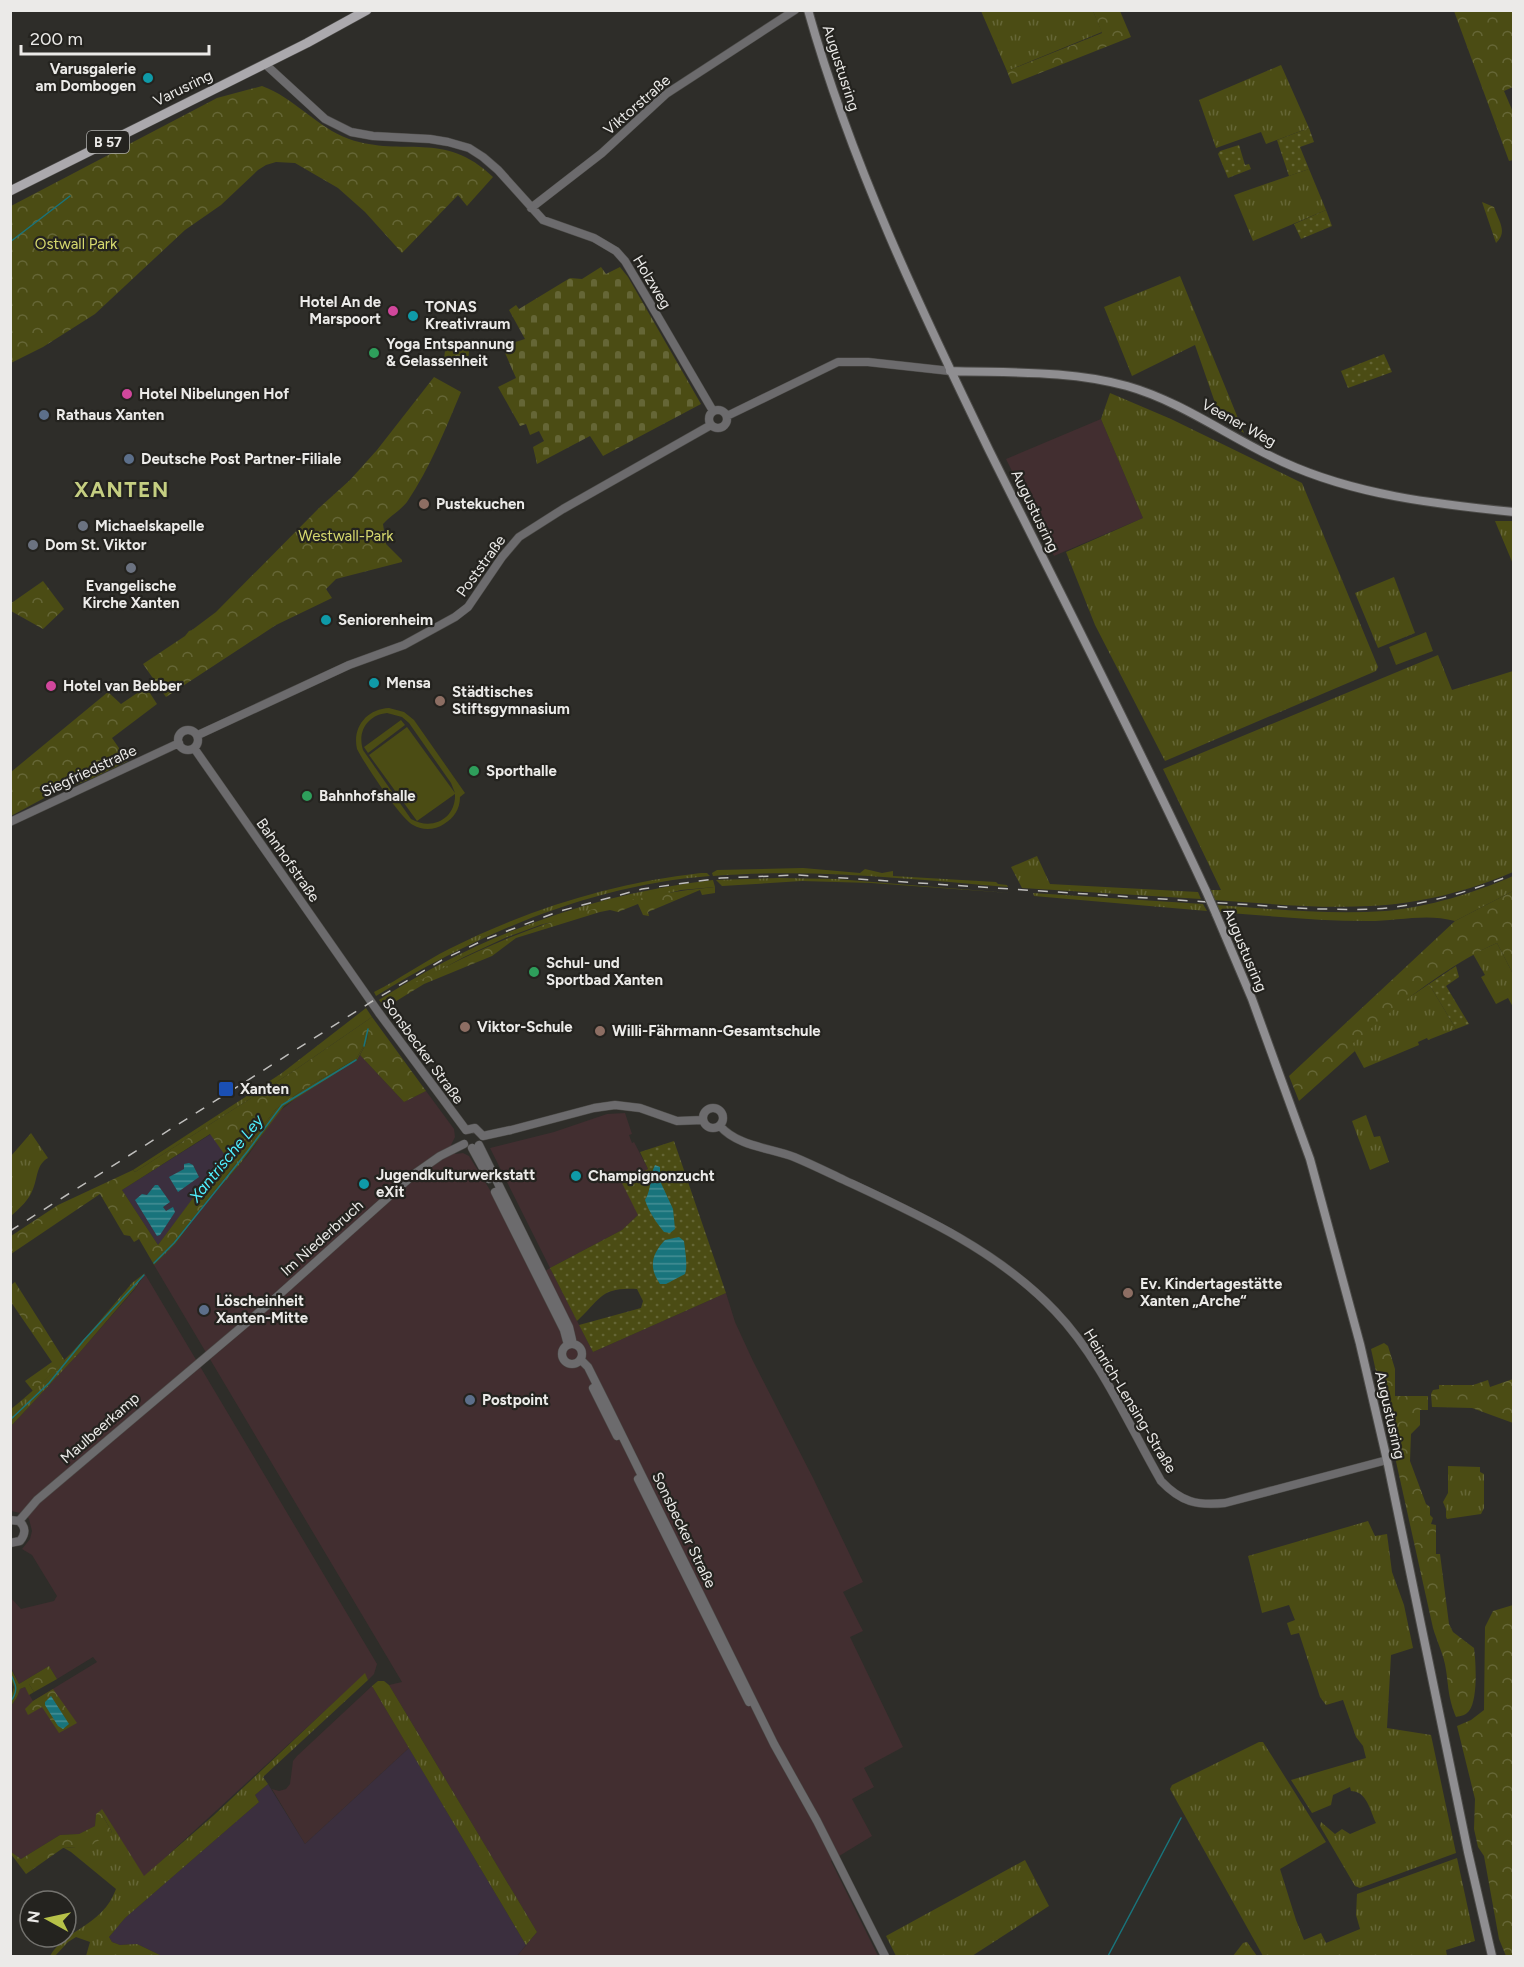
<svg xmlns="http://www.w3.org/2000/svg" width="1524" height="1967" viewBox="0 0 1524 1967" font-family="Figtree,sans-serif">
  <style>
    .commercial { fill: #422e30 }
    .industrial { fill: #3b2f3e }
    .grass { fill: url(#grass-tufts) }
    .forest { fill: url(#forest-crowns); fill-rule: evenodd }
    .cemetery { fill: url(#cemetery-stones) }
    .garden { fill: url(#garden-dots) }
    .pitch { fill: #4b4c14; fill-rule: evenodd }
    .water { fill: url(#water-rules) }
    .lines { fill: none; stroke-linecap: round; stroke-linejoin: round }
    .stream { stroke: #19747c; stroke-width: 1.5 }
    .tertiary-casing { stroke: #4c4b48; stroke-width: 9 }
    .secondary-casing { stroke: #4c4b48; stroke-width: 10 }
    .primary-casing { stroke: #4c4b48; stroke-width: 10 }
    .tertiary { stroke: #6c6b6d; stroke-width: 8 }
    .secondary { stroke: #8f8e91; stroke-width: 8 }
    .primary { stroke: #aba9ad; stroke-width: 9 }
    .rail { stroke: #bfbebc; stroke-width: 1.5; stroke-dasharray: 10 10; stroke-linecap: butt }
    .secondary-bridge-casing { stroke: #4c4b48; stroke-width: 10; stroke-linecap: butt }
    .secondary-bridge { stroke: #8f8e91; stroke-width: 8 }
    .culture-dot { fill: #0f9aa8; stroke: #24231f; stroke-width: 2 }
    .hotel-dot { fill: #d1479c; stroke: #24231f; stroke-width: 2 }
    .leisure-dot { fill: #2e9e5b; stroke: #24231f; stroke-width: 2 }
    .service-dot { fill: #5c6f8a; stroke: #24231f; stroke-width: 2 }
    .education-dot { fill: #8d6e63; stroke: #24231f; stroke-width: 2 }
    .worship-dot { fill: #6b7280; stroke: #24231f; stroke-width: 2 }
    .transit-dot { fill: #1a4fb4; stroke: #24231f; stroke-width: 2 }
    .labels { text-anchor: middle; stroke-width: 4.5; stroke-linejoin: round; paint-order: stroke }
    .shield { fill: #24231f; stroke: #afaeac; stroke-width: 1.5 }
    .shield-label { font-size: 14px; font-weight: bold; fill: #ebeae8 }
    .street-label { font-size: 15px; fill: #ebeae8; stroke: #24231f }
    .poi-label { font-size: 15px; font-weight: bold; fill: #ebeae8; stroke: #24231f; text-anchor: start }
    .park-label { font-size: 15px; fill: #d6d96e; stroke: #24231f }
    .water-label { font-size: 16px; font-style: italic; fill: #50f0ff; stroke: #24231f }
    .district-label { font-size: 21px; font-weight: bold; letter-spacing: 1.5px; fill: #c5ce81; stroke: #24231f }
  </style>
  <defs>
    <pattern id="grass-tufts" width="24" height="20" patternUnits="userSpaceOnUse" patternTransform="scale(1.5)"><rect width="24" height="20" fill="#4b4c14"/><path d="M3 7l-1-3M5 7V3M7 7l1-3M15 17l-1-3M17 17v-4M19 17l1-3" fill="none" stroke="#656636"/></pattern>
    <pattern id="forest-crowns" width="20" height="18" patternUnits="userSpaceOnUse" patternTransform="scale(1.5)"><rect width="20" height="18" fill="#4b4c14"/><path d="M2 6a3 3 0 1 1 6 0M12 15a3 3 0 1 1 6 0" fill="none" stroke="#656636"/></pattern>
    <pattern id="cemetery-stones" width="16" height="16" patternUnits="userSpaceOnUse" patternTransform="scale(1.5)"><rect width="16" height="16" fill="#4b4c14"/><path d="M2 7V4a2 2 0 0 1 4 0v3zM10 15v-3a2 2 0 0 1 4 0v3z" fill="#656636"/></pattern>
    <pattern id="garden-dots" width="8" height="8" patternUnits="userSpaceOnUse" patternTransform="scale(1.5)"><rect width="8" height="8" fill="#4b4c14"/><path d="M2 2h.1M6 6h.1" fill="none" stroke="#656636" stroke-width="1.8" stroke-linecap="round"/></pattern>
    <pattern id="water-rules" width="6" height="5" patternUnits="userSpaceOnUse" patternTransform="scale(1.5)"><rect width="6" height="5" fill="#19747c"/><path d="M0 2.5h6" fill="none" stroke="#468f95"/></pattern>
  </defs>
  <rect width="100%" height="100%" fill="#2e2d29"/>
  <path class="commercial" d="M1101,419L1143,518L1054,556L1006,459Z
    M360,1055L404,1102L426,1091L454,1129L455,1137L451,1145L455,1154L463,1153L469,1156L490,1190L534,1278L550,1268L490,1148L554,1132L607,1114L625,1113L632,1134L629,1135L632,1143L634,1142L648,1169L638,1215L622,1230L550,1268L593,1352L726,1293L735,1322L753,1361L813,1478L863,1582L843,1592L863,1631L850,1637L903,1747L864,1768L874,1787L852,1799L872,1836L831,1861L878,1956H517L537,1932L389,1685L402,1682L154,1265L176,1243L202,1208L249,1154L277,1113L307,1090L357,1060Z
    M145,1274L377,1664L374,1674L368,1680L365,1674L144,1877L108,1819L96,1814L95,1826L79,1834L60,1835L21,1859L11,1852V1706L17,1697L20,1689L25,1687L33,1701L97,1662L93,1657L57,1679L49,1666L19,1684L11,1667L10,1595L11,1598L21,1609L54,1601L57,1596L32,1555L22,1549L30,1539L32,1531L29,1519L25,1514L11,1511V1426L80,1352L135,1289Z
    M372,1686L409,1748L305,1844L272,1789L279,1791L286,1789L290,1784L293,1761L297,1756Z"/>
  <path class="industrial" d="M211,1134L226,1155L158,1245L122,1190Z
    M409,1748L526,1945L517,1956H162L137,1944L120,1945L112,1942L109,1937L125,1918L259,1802L255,1795L268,1784L305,1844Z"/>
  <path class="grass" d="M981,11H1093L1102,32L1007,71Z
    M1281,65L1309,128L1266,144L1261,132L1216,148L1199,100Z
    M1309,169L1326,210L1253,241L1234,195Z
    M1180,276L1244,433L1221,420L1195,345L1132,376L1104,307Z
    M1110,393L1171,419L1302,483L1378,667L1376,671L1165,761L1095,625L1066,552L1143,518L1101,419Z
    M1495,521H1513V564Z
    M1394,577L1415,633L1378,648L1355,593Z
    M1438,655L1452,690L1513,671V872C1469,891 1419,904 1370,906C1318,909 1265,903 1213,900L1209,890H1221L1163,769Z
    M1037,856L1050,884L1198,892L1201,899L1022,888L1011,867Z
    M803,868L860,873L865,869L882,873L893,871V876L996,882L998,884L1007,885L1008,887C910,879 812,868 713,876L712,873L717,870Z
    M701,873H707L710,876C591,885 477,934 376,996L374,992C400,979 423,962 449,949C528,909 613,883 701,873Z
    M1513,876V891L1455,921C1427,913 1397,921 1368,921C1318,921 1269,916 1219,912L1216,905C1272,909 1329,915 1385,911C1429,907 1474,893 1513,876Z
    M779,878L836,879L1010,893L871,883L802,881L722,886L716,880Z
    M713,880L715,887L681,890L540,925L507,937L464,957L385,1000L384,1006L379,1000C481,934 593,894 713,880Z
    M1033,893L1203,904L1207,911L1034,896Z
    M1497,943L1513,974V1007L1508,998L1496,1004L1481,977L1485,975L1473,954Z
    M1429,984L1456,1029L1428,1040L1427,1038L1418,1042L1419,1045L1364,1068L1351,1044L1398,1005Z
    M366,1008L372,1017L292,1072L135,1172L133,1170L282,1073Z
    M367,1028V1042L357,1060L284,1106L240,1164L202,1208L176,1243L154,1265L153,1263L174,1242L225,1178L275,1110L305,1088L356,1059L366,1042Z
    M1366,1115L1374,1137L1380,1136L1389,1162L1370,1170L1352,1121Z
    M31,1133L48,1158C36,1165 38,1177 33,1189C29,1200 20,1208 11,1216V1156Z
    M145,1273L135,1288L80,1352L11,1426V1409C57,1373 94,1328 132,1283Z
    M1448,1466L1480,1467V1472L1484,1474V1508L1481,1514L1447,1519L1446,1517V1509L1443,1502L1448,1493Z
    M1368,1521L1375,1536L1387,1534L1392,1572L1404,1605L1413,1648L1391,1655L1387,1728L1431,1735L1456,1853L1360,1888L1355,1886L1320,1826L1321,1822L1335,1834L1342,1829L1350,1834L1376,1823C1370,1811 1367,1791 1351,1791L1350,1787L1333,1795L1331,1805L1312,1813L1291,1780L1366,1758L1363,1746L1356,1737L1343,1700L1326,1705L1320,1697L1299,1633L1291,1635L1287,1623L1295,1620L1289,1605L1262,1613L1248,1556Z
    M10,1667L19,1684H29L34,1692L29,1695L25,1687L20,1689L17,1697L11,1706V1697L14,1687L11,1679Z
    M365,1673L368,1680L263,1777L268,1784L255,1795L259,1802L125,1918L109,1937L112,1942L120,1945L137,1944L162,1956H86L90,1942L76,1937L68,1942L55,1956H50C66,1928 102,1927 116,1889L71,1852L64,1848L76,1847L112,1832L100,1811L102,1809L144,1876L213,1816Z
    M378,1681H384L389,1685L537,1932L526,1945L372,1686Z
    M1259,1742H1263L1326,1842L1280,1869L1296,1920L1304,1940L1321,1933L1326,1943L1360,1929L1356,1915L1357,1894L1457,1858L1475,1941L1446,1950L1447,1956H1263L1170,1789L1172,1785Z
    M1025,1860L1049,1906L972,1956H896L886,1936Z
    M1247,1942L1257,1956H1233L1243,1943Z"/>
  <path class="forest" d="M1093,11H1120L1131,37L1012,84L1007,71L1102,33Z
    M1454,11H1513V87L1504,91L1513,112V160L1509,161Z
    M262,86C295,98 316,127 349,139C404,158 443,129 493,177L467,206L458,195L402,253L365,212L338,188L295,163L276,162L266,165L258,170L221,205L185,230L95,314L43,347L11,363V206L217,98Z
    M1482,202L1494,207C1499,222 1508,232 1496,243Z
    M446,343L470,344L467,367L444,359Z
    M434,377L461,392C445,430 430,468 407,502C401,510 390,516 383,524L386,544L402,560V562L336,579L326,589L332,598L276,625L166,697L143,664L185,636L189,631L192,630L216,612L319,508L350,480L377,450Z
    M43,581L64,609L43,629L11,611L10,604Z
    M146,687L157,704L112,738L128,761L93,778L48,796L11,816V772L108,692L121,704Z
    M715,887V893L702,895L700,890L648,912L649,916L643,915L638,904L618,912L610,910L600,912L516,938L492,956L424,984L385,1008L384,1006L385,1000C488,939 595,898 715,887Z
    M1513,891V974L1497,943C1447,965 1394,1009 1352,1044L1355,1051L1299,1101L1289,1076L1455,921Z
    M372,1017L426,1091L404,1102L360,1055L367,1042L368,1028L366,1042L356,1059L305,1088L275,1110L225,1178L174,1242L153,1263L139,1239L134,1242L130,1236L124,1235L100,1194L11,1254V1236L58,1205L133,1170L135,1172L292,1072ZM210,1134L225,1155L158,1245L122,1190Z
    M15,1282L65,1361L33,1391L25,1381L52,1362L11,1302V1285Z
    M1384,1343L1388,1346L1395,1369V1396H1428V1410H1420V1425L1411,1434L1410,1461L1426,1504L1430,1507V1515L1433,1518L1431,1524L1436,1525V1554H1440L1449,1624L1453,1632L1474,1648C1476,1662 1478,1700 1469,1711C1466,1715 1461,1716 1456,1717C1448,1697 1449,1690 1446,1670C1444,1655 1437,1642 1433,1628L1371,1349Z
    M1513,1379V1423L1472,1408L1432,1407L1431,1394L1433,1390L1439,1389V1385H1473L1488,1380L1490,1387Z
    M1513,1605L1514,1956H1506L1499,1939L1484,1856L1478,1847L1474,1829L1475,1799L1457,1726L1471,1720L1484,1710L1485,1627L1493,1611Z
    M49,1666L57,1679L34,1692L29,1684H19Z
    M53,1689L77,1723L59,1733L42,1707L28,1715L25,1709L33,1701Z
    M100,1811L112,1832L82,1851L76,1847L63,1848L26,1874L11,1854V1852L21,1859L60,1835L79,1834L95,1826L96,1814Z"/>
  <path class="cemetery" d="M601,267L606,274L620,267L628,277L701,404L603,456L590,436L537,464L533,447L544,441L539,431L530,435L526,424L520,426L498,387L516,378L502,346L525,339L509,310L516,305L519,309L570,278L582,279Z"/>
  <path class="garden" d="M1309,128L1314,142L1300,147L1309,169L1289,176L1277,140Z
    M1239,145L1245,165L1249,164L1251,169L1228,178L1218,154L1220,151Z
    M1326,210L1332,226L1301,239L1294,224Z
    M1384,354L1392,372L1348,388L1341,371Z
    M1456,966L1459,977L1446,986L1469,1024L1456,1029L1429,984Z
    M674,1141L726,1293L593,1352L579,1325L641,1308L643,1301L637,1289C600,1287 601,1299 577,1321L550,1268L622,1230L638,1215L622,1183L648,1169L640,1152Z"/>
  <path class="pitch" d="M1426,632L1433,651L1396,665L1389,647Z
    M389,708L404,712L414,720L465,793L460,797C460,809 454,818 444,824C435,830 423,831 413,825C401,819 364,763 357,749C352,727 367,709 389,708ZM387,713L402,717L409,723L451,783L455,793L407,727L369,755L417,821L455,794C456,819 432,831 411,819L363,750C357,731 368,715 387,713Z
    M401,720L405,725L368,753L364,747Z"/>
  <path class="water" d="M189,1163L193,1165L199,1177L178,1192L169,1177L184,1169V1164Z
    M655,1165L660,1167V1181L673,1209L675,1229L670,1233L664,1232C656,1222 649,1212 645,1200C652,1189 649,1177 655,1165Z
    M155,1185H158L170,1202L163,1207L166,1211L173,1207L175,1212L160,1235L157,1236L135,1200L142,1194L147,1195Z
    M679,1237L684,1241C685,1250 688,1266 685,1274L666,1284H660C648,1267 652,1254 665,1240Z
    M51,1696L69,1724L63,1729L58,1726L45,1705V1702Z"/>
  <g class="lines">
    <path class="stream" d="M10,242L70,196
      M364,1046L368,1029
      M154,1263L174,1243L247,1152L282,1105L356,1060
      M10,1420L49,1383L84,1340L144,1275
      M10,1673C16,1684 19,1691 10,1702
      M1108,1956L1181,1818"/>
    <g class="tertiary-casing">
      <path id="tertiary" d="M265,64L325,119L351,132L373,136L430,139L448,142L469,148L483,157L498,170L543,220L594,238L616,251L625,261L647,298L713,411
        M531,208L602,153L666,94L795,10
        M709 419a9 9 0 1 1 18 0a9 9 0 1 1-18 0Z
        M727,416L838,362H868L950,371
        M178 740a10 10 0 1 1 20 0a10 10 0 1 1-20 0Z
        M198,735L349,665L404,645L455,617L468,607L502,557L519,537L563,509L711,425
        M194,748L379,1013L466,1130
        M10,822L179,743
        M703 1118a10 10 0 1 1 20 0a10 10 0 1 1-20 0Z
        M720,1126C737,1146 770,1148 794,1157C811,1164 827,1172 844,1180C919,1215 997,1250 1055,1311C1101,1359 1128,1424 1161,1481C1181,1502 1197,1506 1225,1503L1387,1460
        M466,1130L475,1128L483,1136
        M483,1136L511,1130L594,1108L615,1105L640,1108L677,1121L703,1120
        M479,1145L569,1327L573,1344
        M472,1148L489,1179
        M495,1192L564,1330L568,1345
        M562 1354a10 10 0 1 1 20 0a10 10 0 1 1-20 0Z
        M581,1360L588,1367L607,1405L774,1744L817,1821L885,1956
        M593,1388L617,1436
        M638,1479L749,1702
        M10,1520L19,1521C26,1527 26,1534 20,1541L10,1543
        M19,1521L37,1500L271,1302L413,1175L440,1156L464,1144"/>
    </g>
    <g class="secondary-casing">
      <path id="secondary" d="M808,10C851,163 920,308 989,450C1062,597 1137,742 1206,891
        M950,371C1009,373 1070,370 1127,386C1183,402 1230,438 1283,462C1355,495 1435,504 1514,512
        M1216,914L1252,999L1310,1159L1360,1344L1387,1460L1468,1852L1492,1956"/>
    </g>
    <g class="primary-casing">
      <path id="primary" d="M10,191L307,43L367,10"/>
    </g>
    <use href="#tertiary" class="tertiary"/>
    <use href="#secondary" class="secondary"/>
    <use href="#primary" class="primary"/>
    <path class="rail" d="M10,1231L371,1002L442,960L486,939L560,911L642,889L721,878L798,875L1314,909C1334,909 1354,910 1374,909C1422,906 1469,892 1514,874"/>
    <g class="secondary-bridge-casing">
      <path id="secondary-bridge" d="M1206,891L1216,914"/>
    </g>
    <use href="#secondary-bridge" class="secondary-bridge"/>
  </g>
  <g class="culture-dot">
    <circle cx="148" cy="78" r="6"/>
    <circle cx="413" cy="316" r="6"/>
    <circle cx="326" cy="620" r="6"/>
    <circle cx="374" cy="683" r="6"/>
    <circle cx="576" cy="1176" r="6"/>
    <circle cx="364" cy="1184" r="6"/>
  </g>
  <g class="hotel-dot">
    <circle cx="393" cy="311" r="6"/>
    <circle cx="127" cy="394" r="6"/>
    <circle cx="51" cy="686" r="6"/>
  </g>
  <g class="leisure-dot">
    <circle cx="374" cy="353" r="6"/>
    <circle cx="474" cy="771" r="6"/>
    <circle cx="307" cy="796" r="6"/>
    <circle cx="534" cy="972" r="6"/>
  </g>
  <g class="service-dot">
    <circle cx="44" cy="415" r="6"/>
    <circle cx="129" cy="459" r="6"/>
    <circle cx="204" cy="1310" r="6"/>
    <circle cx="470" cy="1400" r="6"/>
  </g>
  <g class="education-dot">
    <circle cx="424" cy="504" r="6"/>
    <circle cx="440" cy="701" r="6"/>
    <circle cx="465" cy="1027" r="6"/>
    <circle cx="600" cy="1031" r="6"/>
    <circle cx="1128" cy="1293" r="6"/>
  </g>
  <g class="worship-dot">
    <circle cx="83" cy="526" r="6"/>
    <circle cx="33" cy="545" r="6"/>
    <circle cx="131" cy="568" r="6"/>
  </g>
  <rect class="transit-dot" x="218" y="1081" width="16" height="16" rx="3"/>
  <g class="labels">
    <rect class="shield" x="87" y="131" width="42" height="22" rx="4.5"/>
    <g class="shield-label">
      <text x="108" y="147">B 57</text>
    </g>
    <g class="street-label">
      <text transform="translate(841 68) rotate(72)" y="5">Augustusring</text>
      <text transform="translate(183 88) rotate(-26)" y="5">Varusring</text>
      <text transform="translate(637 105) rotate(-41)" y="5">Viktorstraße</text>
      <text transform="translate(652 282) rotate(59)" y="5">Holzweg</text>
      <text transform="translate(1239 423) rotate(29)" y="5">Veener Weg</text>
      <text transform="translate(1035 511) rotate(64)" y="5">Augustusring</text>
      <text transform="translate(481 566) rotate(-54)" y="5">Poststraße</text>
      <text transform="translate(89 771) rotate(-25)" y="5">Siegfriedstraße</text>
      <text transform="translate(288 860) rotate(55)" y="5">Bahnhofstraße</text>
      <text transform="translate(1245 950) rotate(67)" y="5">Augustusring</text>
      <text transform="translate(423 1051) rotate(54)" y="5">Sonsbecker Straße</text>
      <text transform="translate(322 1238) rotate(-42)" y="5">Im Niederbruch</text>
      <text transform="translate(1130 1401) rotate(59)" y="5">Heinrich-Lensing-Straße</text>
      <text transform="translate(1390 1415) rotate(77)" y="5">Augustusring</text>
      <text transform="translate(100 1428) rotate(-41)" y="5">Maulbeerkamp</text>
      <text transform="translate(684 1530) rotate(64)" y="5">Sonsbecker Straße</text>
    </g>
    <g class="poi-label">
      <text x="136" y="74" text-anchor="end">Varusgalerie<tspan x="136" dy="17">am Dombogen</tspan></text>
      <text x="381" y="307" text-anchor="end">Hotel An de<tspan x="381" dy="17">Marspoort</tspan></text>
      <text x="425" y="312">TONAS<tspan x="425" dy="17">Kreativraum</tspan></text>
      <text x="386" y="349">Yoga Entspannung<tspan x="386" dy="17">&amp; Gelassenheit</tspan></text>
      <text x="139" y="399">Hotel Nibelungen Hof</text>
      <text x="56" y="420">Rathaus Xanten</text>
      <text x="141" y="464">Deutsche Post Partner-Filiale</text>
      <text x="436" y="509">Pustekuchen</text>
      <text x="95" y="531">Michaelskapelle</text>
      <text x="45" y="550">Dom St. Viktor</text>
      <text x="131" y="591" text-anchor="middle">Evangelische<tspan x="131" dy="17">Kirche Xanten</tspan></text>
      <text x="338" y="625">Seniorenheim</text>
      <text x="386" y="688">Mensa</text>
      <text x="63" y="691">Hotel van Bebber</text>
      <text x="452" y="697">Städtisches<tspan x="452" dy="17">Stiftsgymnasium</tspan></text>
      <text x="486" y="776">Sporthalle</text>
      <text x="319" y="801">Bahnhofshalle</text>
      <text x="546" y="968">Schul- und<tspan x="546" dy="17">Sportbad Xanten</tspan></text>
      <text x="477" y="1032">Viktor-Schule</text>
      <text x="612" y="1036">Willi-Fährmann-Gesamtschule</text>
      <text x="240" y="1094">Xanten</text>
      <text x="376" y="1180">Jugendkulturwerkstatt<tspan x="376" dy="17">eXit</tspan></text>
      <text x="588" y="1181">Champignonzucht</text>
      <text x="1140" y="1289">Ev. Kindertagestätte<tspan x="1140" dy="17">Xanten „Arche“</tspan></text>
      <text x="216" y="1306">Löscheinheit<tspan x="216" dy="17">Xanten-Mitte</tspan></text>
      <text x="482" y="1405">Postpoint</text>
    </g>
    <g class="park-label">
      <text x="76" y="249">Ostwall Park</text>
      <text x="346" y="541">Westwall-Park</text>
    </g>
    <g class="water-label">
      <text transform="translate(226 1158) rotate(-51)" y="6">Xantrische Ley</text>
    </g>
    <g class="district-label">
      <text x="122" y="497">XANTEN</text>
    </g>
  </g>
  <rect width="1524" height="1967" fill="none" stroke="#ebeae8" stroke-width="24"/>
  <g transform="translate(48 1919) rotate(278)"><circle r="28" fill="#24231f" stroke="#74736f" stroke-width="1.5"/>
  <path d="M0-4.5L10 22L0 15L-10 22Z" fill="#b6c148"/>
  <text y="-9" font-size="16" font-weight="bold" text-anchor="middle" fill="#ebeae8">N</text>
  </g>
  <path d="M21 45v9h188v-9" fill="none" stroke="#ebeae8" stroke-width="3"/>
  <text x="30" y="45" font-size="18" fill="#ebeae8" stroke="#24231f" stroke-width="4.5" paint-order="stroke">200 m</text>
</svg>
